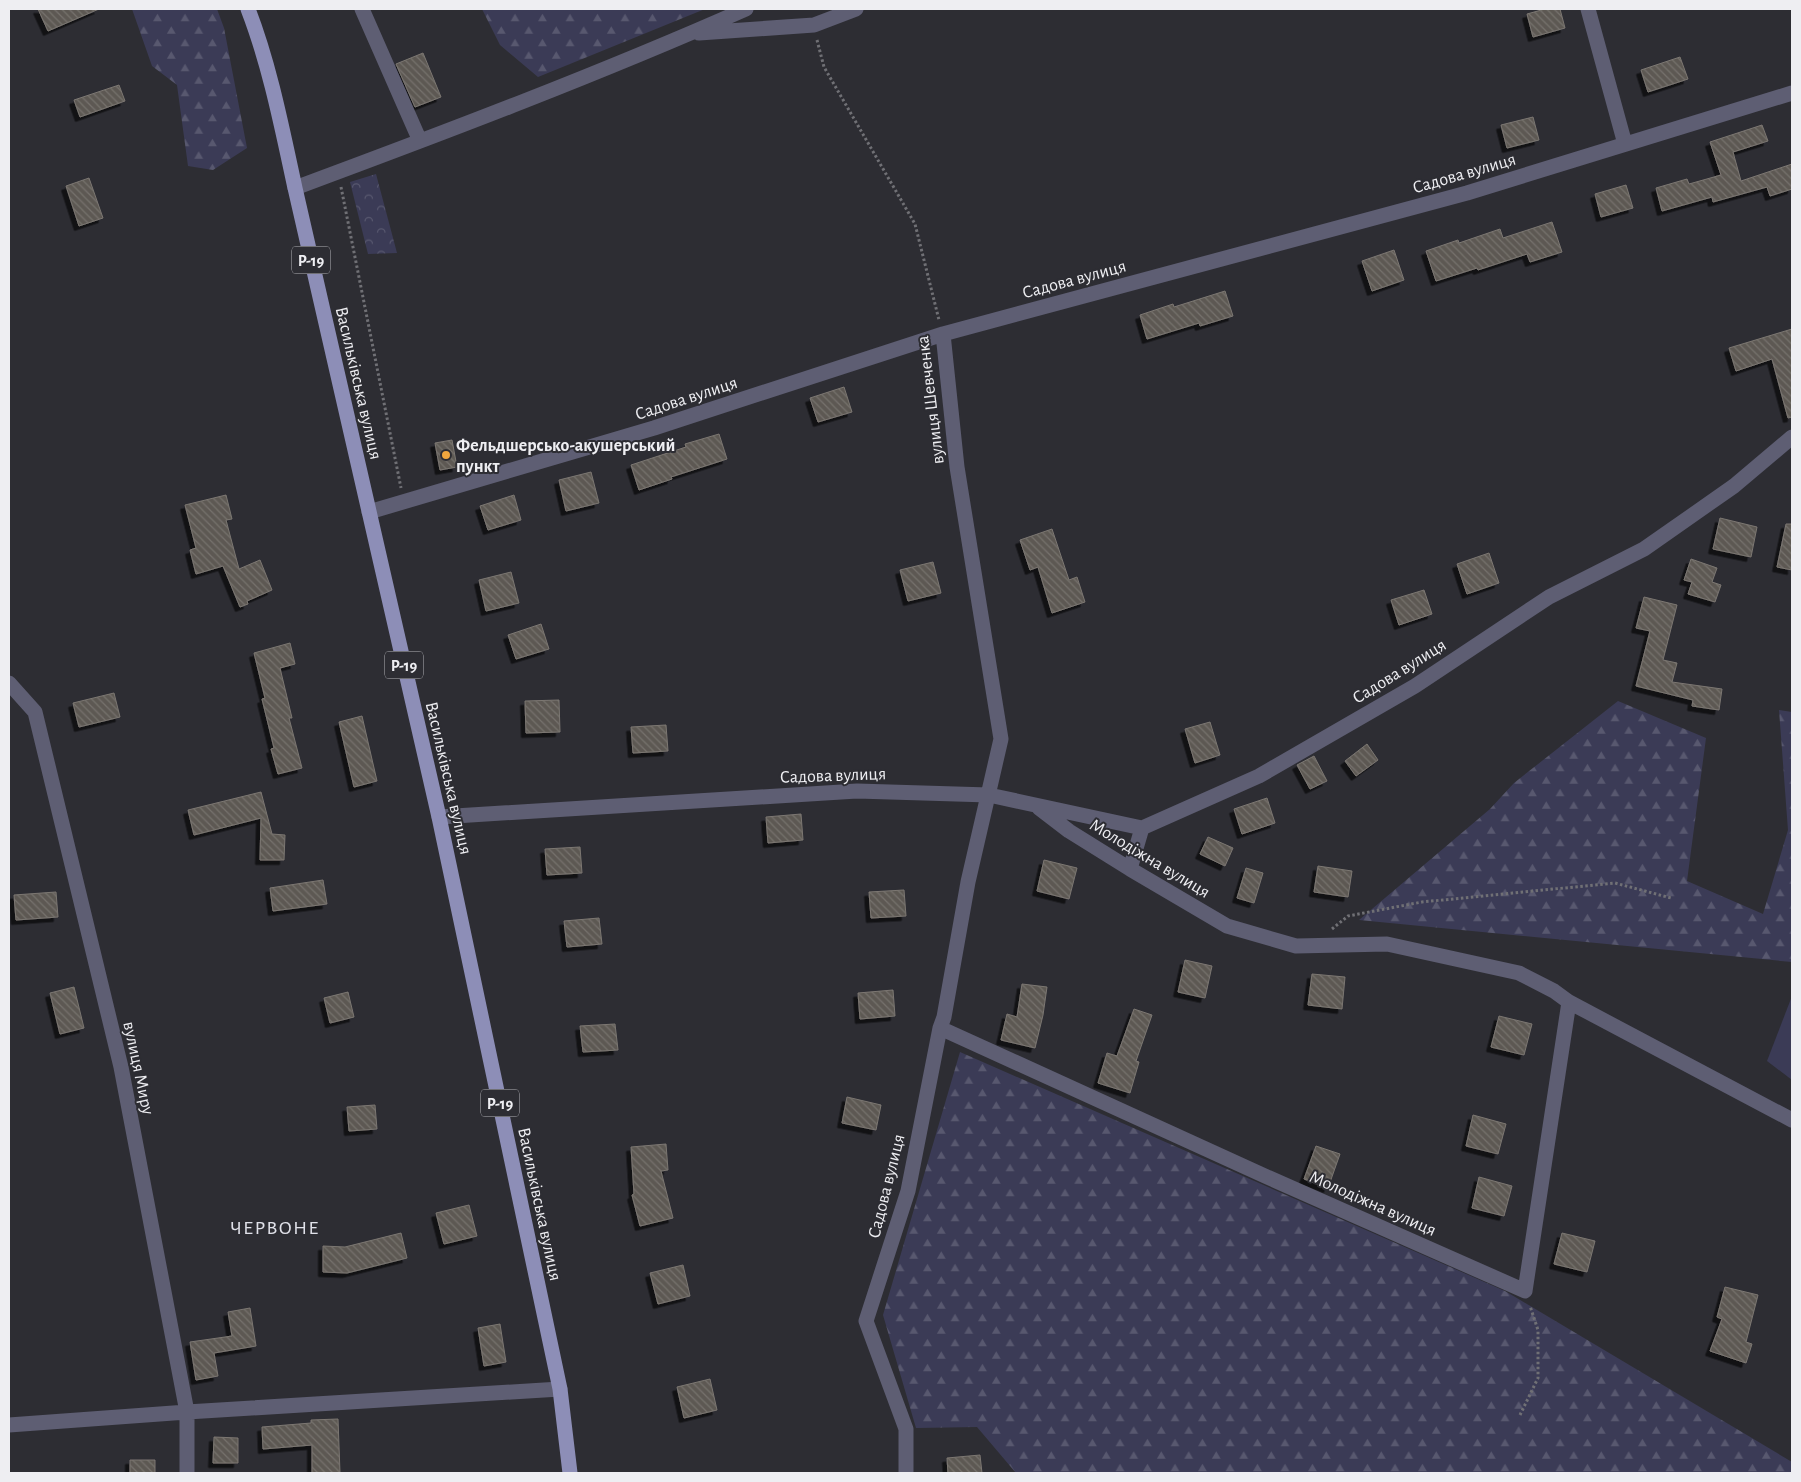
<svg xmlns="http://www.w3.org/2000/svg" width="1801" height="1482" viewBox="0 0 1801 1482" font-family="'Alegreya Sans',sans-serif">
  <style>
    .green { fill: #3b3b56 }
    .forest { fill: url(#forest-firs) }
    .park { fill: url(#park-crowns) }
    .building { fill: url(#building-back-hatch); stroke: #7c7772; filter: url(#shadow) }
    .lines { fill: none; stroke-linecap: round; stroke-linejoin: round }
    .path { stroke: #707075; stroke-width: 3; stroke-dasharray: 2.5 2.5; stroke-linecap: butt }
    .minor { stroke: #5e5e73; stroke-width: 15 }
    .major { stroke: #8d8eb7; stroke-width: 15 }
    .poi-dot { fill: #f0a63e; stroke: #2d2d33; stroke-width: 2 }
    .labels { text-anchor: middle; stroke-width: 4; stroke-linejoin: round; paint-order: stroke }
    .shield { fill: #2d2d33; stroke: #b4b4b9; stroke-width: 1 }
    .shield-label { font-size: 16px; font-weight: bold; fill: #eeeef2 }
    .street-label { font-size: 18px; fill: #eeeef2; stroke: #2d2d33 }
    .poi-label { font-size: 18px; font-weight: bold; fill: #eeeef2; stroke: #2d2d33; text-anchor: start }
    .quarter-label { font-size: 20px; letter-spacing: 1px; fill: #e0e1e9; stroke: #2d2d33 }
  </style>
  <defs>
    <pattern id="forest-firs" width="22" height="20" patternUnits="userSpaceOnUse" patternTransform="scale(1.25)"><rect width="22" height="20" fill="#3b3b56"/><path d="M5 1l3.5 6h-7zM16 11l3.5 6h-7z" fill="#58586f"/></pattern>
    <pattern id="park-crowns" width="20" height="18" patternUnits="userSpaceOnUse" patternTransform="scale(1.25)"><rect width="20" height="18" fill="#3b3b56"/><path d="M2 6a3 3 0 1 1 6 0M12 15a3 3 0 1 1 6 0" fill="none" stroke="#58586f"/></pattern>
    <pattern id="building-back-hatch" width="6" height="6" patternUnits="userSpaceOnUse" patternTransform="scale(1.25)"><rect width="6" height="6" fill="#5d5953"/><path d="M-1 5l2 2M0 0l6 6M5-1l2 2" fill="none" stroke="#75716c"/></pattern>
    <filter id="shadow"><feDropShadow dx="-4.5" dy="4.5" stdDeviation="0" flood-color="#0009"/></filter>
  </defs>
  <rect width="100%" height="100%" fill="#2d2d33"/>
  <path class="green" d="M1792,996V1080L1767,1061Z"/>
  <path class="forest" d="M132,9H217L224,28L247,148L213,170L188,166L177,85L152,66Z
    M482,9H705L538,77L500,45Z
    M1618,701L1706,738L1687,881L1763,914L1788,830L1779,710L1792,712V962L1359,920L1490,809L1514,783Z
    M960,1052L1505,1291L1792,1462V1473H1016L977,1427L916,1428L883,1315Z"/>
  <path class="park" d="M376,174L397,253L368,254L350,182Z"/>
  <path class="building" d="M38,9H99L48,31Z
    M1545,9H1560L1565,28L1533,37L1527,14Z
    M423,53L441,97L415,107L396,64Z
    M1680,57L1688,79L1648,92L1641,70Z
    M119,85L125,101L80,117L74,100Z
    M1533,117L1539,140L1507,148L1501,125Z
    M1762,125L1768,141L1733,152L1741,181L1792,164V189L1770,196L1767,187L1713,202L1712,197L1662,211L1656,188L1687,179L1689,184L1721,175L1710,142Z
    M89,178L103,218L79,226L66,186Z
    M1626,185L1633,208L1601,217L1595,194Z
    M1552,222L1562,252L1530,262L1527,254L1478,270L1477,268L1436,281L1426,251L1458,240L1459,243L1500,229L1503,238Z
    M1394,250L1404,280L1372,291L1362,261Z
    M1225,291L1233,316L1200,326L1199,323L1147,339L1140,315L1173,304L1174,307Z
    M1792,329V417L1788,418L1772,359L1736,371L1729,348Z
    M844,387L852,412L818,422L810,398Z
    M719,434L727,459L671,477L672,479L639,490L631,465L686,447L685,444Z
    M452,440L457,467L440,470L435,443Z
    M591,472L599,503L566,511L559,480Z
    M226,495L232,519L226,520L239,569L260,560L272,590L247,601L248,604L240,607L223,566L196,574L190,550L196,548L185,505Z
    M514,495L521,520L488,530L480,506Z
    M1720,518L1757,527L1751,557L1713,549Z
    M1786,524H1792V570L1777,567Z
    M1052,529L1069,580L1077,577L1085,602L1052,613L1038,567L1030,570L1020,540Z
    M1489,553L1499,583L1467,594L1457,564Z
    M1691,559L1717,568L1712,582L1721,585L1715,602L1688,594L1692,582L1684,580Z
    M933,562L941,593L908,601L900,570Z
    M511,572L519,603L486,611L479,580Z
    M1424,590L1432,614L1399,625L1391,600Z
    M1644,597L1677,605L1663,660L1677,663L1672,682L1722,689L1719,710L1692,706L1693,700L1636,686L1650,631L1636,628Z
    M541,624L549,649L516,659L508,635Z
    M290,643L295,664L280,668L292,718H289L302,768L278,774L271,749L274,748L262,699L265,698L254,653Z
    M114,693L120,717L79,727L73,703Z
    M559,700L560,732L526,733L525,701Z
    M362,716L377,781L354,787L339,722Z
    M1210,722L1220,755L1195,763L1185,729Z
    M666,725L668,751L633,753L631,727Z
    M1367,744L1378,760L1356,776L1345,761Z
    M1314,756L1327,781L1310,789L1297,765Z
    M261,792L272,834L285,835L284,860H260L261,818L194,835L188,810Z
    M1267,798L1275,823L1242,834L1234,809Z
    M801,814L803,840L768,843L766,817Z
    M1208,837L1233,848L1225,866L1200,854Z
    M580,847L582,873L547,875L545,849Z
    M1044,860L1077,868L1069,899L1037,891Z
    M1318,866L1352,871L1348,897L1314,892Z
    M1246,868L1263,873L1254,903L1237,898Z
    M323,880L327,904L273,911L270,888Z
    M904,890L906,916L871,918L869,892Z
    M56,892L58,917L16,920L14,895Z
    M599,918L602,944L567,947L564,921Z
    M1185,960L1212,966L1205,998L1178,992Z
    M1312,974L1345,977L1342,1009L1308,1005Z
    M1022,984L1047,987L1043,1015L1035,1048L1001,1040L1007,1014L1017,1017Z
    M74,987L84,1028L60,1034L50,993Z
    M893,990L895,1016L860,1019L858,993Z
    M348,992L354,1017L330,1023L324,998Z
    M1134,1009L1152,1015L1136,1061L1139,1062L1130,1093L1098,1083L1107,1053L1117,1056Z
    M1499,1016L1532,1024L1524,1055L1491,1047Z
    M615,1024L618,1050L583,1052L580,1026Z
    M847,1097L881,1105L876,1130L842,1123Z
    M375,1105L377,1129L349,1131L347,1107Z
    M1473,1115L1506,1124L1498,1154L1466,1146Z
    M666,1144L668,1170L661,1171L673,1218L640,1226L632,1195L634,1194L631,1147Z
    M1316,1146L1340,1154L1328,1188L1304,1179Z
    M1479,1177L1512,1186L1504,1216L1472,1208Z
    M469,1205L477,1236L444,1244L436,1213Z
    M401,1233L407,1258L347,1273L323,1272V1246L345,1247Z
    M1562,1233L1595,1241L1587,1272L1554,1264Z
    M683,1265L690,1296L658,1304L650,1273Z
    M1725,1287L1758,1295L1746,1342L1752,1344L1746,1363L1710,1351L1722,1319L1717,1317Z
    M250,1308L256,1346L214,1353L218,1376L196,1380L190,1342L232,1336L228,1312Z
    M500,1324L506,1362L484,1366L478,1328Z
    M710,1379L717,1410L684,1418L677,1387Z
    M338,1419L340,1473H312V1445L263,1449L262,1427L311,1423V1420Z
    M214,1437L238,1438V1463H213Z
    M980,1455L982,1473H948L947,1458Z
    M130,1460H155V1473H130Z"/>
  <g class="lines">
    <path class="path" d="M817,40L824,67L915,224L939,320
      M341,187L401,488
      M1332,929L1348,916L1422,902L1615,883L1671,898
      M1520,1415L1538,1378V1330L1530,1306"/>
    <path class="minor" d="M362,9L420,141
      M1588,9L1625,144
      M699,33L814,25L856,9
      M295,188C446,132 599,74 746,9
      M369,512L654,428L943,334L1467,193L1792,93
      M9,683L35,712L121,1067L187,1412V1473
      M1039,808L1069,831L1130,869L1227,926L1296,946L1387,944L1519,973L1554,991L1569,1002L1792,1120
      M439,817L857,791L989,795L1142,828L1259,776L1415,686L1549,597L1644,549L1734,486L1792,437
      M1130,869L1142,828
      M940,1028L1265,1176L1525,1291L1569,1002
      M9,1425L187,1412L560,1389
      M906,1473V1429L866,1321L908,1191L940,1028L944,1017L968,882L1001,739L957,467L943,334"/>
    <path class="major" d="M248,9C270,66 282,128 295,188L439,817L560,1389L570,1473"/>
  </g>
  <circle class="poi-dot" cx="446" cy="455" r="5"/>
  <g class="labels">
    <g class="shield">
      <rect x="292" y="246.5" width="38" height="27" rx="4"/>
      <rect x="385" y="651.5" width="38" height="27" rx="4"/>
      <rect x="481" y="1089.5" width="38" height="27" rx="4"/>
    </g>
    <g class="shield-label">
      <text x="311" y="266">Р-19</text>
      <text x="404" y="671">Р-19</text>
      <text x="500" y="1109">Р-19</text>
    </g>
    <g class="street-label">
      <text transform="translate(1464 173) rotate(-16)" y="6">Садова вулиця</text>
      <text transform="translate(1074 279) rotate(-15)" y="6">Садова вулиця</text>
      <text transform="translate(359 383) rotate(77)" y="6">Васильківська вулиця</text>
      <text transform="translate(686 398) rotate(-18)" y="6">Садова вулиця</text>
      <text transform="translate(930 400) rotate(-97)" y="6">вулиця Шевченка</text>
      <text transform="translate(1399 671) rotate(-32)" y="6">Садова вулиця</text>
      <text transform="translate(833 775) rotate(-2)" y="6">Садова вулиця</text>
      <text transform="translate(449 778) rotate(77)" y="6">Васильківська вулиця</text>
      <text transform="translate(1150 858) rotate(31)" y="6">Молодіжна вулиця</text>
      <text transform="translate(139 1068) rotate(78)" y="6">вулиця Миру</text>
      <text transform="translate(886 1186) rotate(-76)" y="6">Садова вулиця</text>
      <text transform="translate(1373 1203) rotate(24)" y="6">Молодіжна вулиця</text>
      <text transform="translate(540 1204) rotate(78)" y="6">Васильківська вулиця</text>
    </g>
    <g class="poi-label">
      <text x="456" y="451">Фельдшерсько-акушерський<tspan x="456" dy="21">пункт</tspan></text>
    </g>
    <g class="quarter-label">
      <text x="275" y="1234">ЧЕРВОНЕ</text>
    </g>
  </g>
  <rect width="1801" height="1482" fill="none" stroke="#eeeef2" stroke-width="20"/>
</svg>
